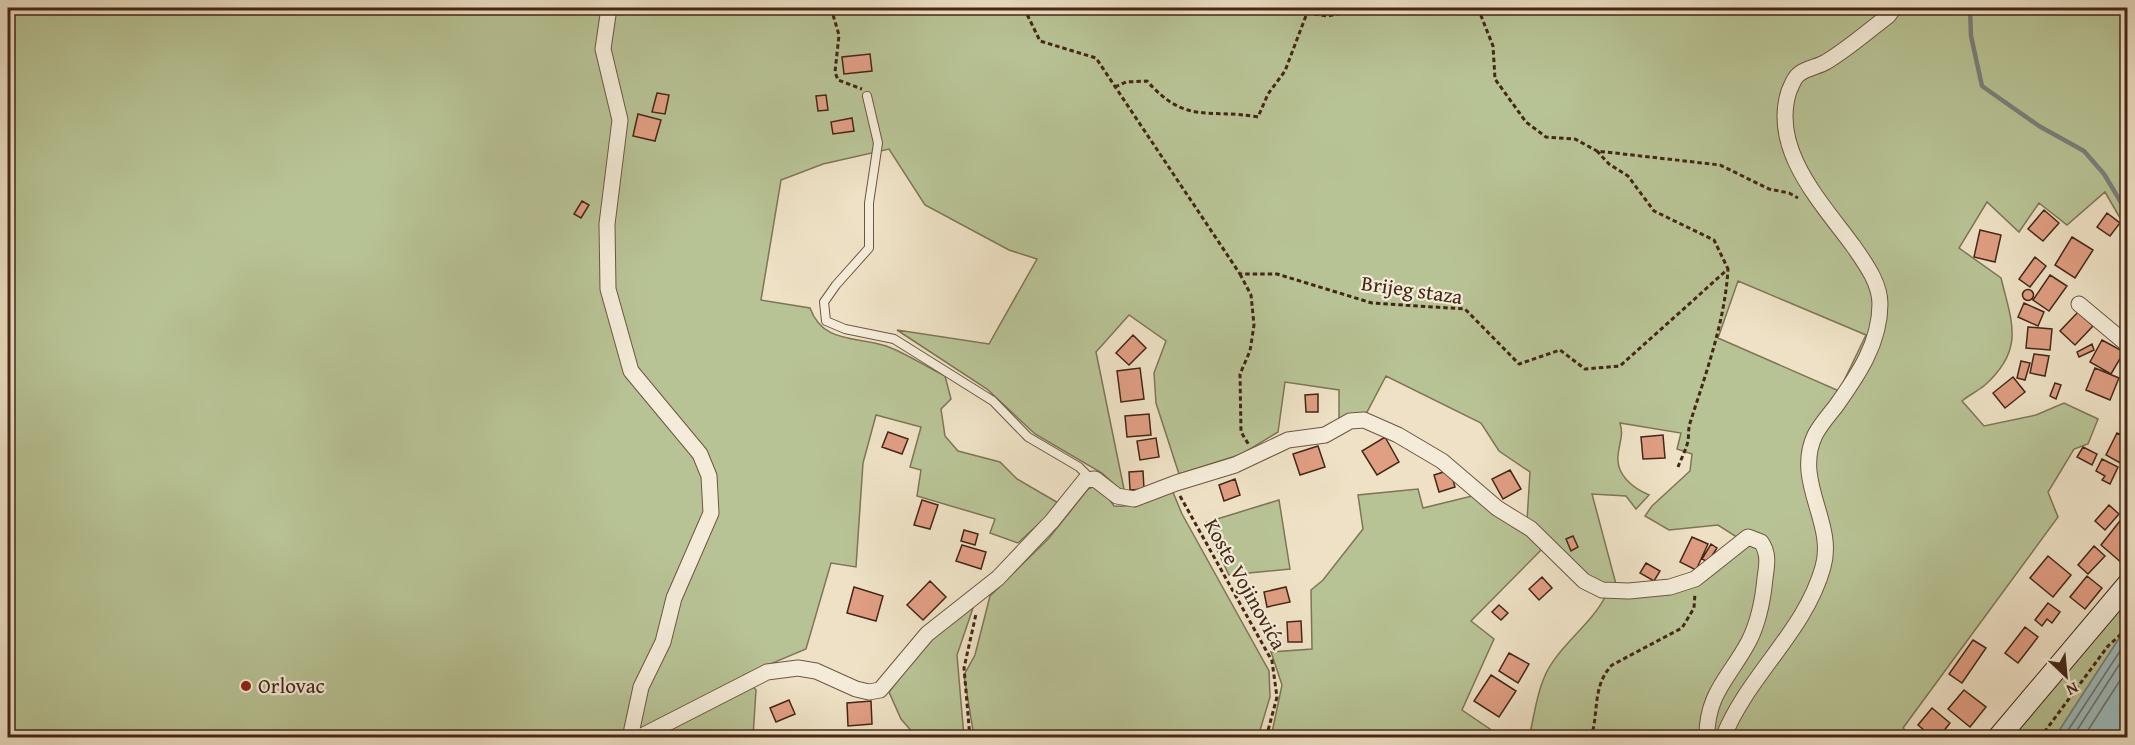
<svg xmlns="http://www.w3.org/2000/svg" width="2135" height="745" viewBox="0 0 2135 745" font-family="'Gentium Book Plus',serif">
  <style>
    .green { fill: #b8c395; stroke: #7e7556; stroke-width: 1.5; fill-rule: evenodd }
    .water { fill: #9dbbbe; stroke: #7a807b; stroke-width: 1.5 }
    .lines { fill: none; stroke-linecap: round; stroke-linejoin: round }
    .shore { stroke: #71716a; stroke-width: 1.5 }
    .stream { stroke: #7a807b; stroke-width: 4.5 }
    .building { fill: #e09e83; stroke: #452716; stroke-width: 1.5 }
    .lane-casing { stroke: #6f5642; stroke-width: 10 }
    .street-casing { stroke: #6f5642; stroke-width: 17 }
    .secondary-casing { stroke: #452716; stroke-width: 23 }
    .path { stroke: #452716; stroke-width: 3; stroke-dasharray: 4.5 3; stroke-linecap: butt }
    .lane { stroke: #f4ecd9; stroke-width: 8 }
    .street { stroke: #f4ecd9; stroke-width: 15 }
    .secondary { stroke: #f4ecd9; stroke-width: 21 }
    .poi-dot { fill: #8f2418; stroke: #f4ecd9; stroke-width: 2 }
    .labels { text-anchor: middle; stroke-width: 4.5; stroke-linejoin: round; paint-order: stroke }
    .street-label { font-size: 21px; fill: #452716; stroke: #f4ecd9 }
    .poi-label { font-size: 21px; fill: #452716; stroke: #f4ecd9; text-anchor: start }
  </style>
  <rect width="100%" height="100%" fill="#eee1c5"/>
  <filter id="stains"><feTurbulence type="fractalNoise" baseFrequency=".00333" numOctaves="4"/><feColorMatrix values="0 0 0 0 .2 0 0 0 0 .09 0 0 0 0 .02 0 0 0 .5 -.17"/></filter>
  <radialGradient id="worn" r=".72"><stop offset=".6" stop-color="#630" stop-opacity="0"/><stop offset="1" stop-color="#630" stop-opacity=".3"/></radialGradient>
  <path class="green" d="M8,8H2127V137L2121,145L2127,152V230L2105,192L2067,225L2039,203L2019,232L1987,202L1959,248L2001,278C2012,323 2025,349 1985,385C1978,391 1969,395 1962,401L1984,426L2036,415L2064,403L2098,419L2088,444L2074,449L2048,492L2058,517L1903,728L1912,737H1271L1282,685L1271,652L1312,649L1311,590L1323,580L1363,529L1358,495L1418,489L1423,508L1476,495L1543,548L1471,621L1494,639L1462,710L1493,731L1529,737C1534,718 1536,696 1544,678C1555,649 1591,625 1605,597L1660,594L1740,539L1718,525L1669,530L1645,516L1652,506L1690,471L1692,454L1677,449L1681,433L1620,423C1624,436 1619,442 1618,456C1616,475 1633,488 1649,495L1636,509L1626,496L1592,494L1616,584L1599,585L1527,521L1530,472L1499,451L1481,423L1386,376L1367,412L1339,420V390L1285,382L1278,432L1242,454L1179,474L1156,403L1154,373L1166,341L1129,315L1096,352L1125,494L1102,473L1035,434L987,389L897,330L989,344L1037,259L1009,250L925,205L889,149L823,164L781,180L761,300L810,308C823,344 857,336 886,346C906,353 926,367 945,376L951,399L941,409L945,436L958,451L1000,462L1017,479L1060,504L1018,543L990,533L995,519L917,496L921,470L910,467L921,427L876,415L863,463L856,567L831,563L806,649L744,675L756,690L753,737H8ZM1738,281L1866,335L1839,391L1718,338Z
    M1095,486L1103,490L1114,506C1137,508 1151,500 1172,490L1182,514L1269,671L1270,697L1258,737H974L964,675L975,655L990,596L1049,538L1088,489Z
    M1279,500L1290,569L1229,575L1204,523Z
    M2127,601V631L2120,637L2055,737L2012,738Z
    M973,608L957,655L964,737H911L914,734L901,719L889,692L936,630Z"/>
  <path class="water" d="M2127,631V737H2055L2120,637Z"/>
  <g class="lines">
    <path class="shore" d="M2063,738L2128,639
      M2072,738L2128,651
      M2083,738L2128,668"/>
    <path class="stream" d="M1970,8L1971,36L1982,86L2039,126L2084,151L2104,174L2128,214"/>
  </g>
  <path class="building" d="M870,54L872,71L844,74L842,57Z
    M657,93L669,95L665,114L652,112Z
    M826,95L828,110L818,111L816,96Z
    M638,114L661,120L655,141L633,136Z
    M852,118L854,131L833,134L831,122Z
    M582,201L589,205L581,218L574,214Z
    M2044,210L2059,223L2043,241L2028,229Z
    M2107,213L2120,223L2110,236L2097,227Z
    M1980,230L2001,235L1995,262L1974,257Z
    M2072,237L2093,250L2075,278L2055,265Z
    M2035,257L2046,266L2030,287L2019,279Z
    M2050,275L2067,286L2049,311L2033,300Z
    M2022.5 295a5.5 5.5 0 1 1 11 0a5.5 5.5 0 1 1-11 0Z
    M2024,303L2044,312L2038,326L2018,317Z
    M2078,312L2093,326L2075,345L2060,331Z
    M2028,327L2052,329L2050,350L2026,348Z
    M1133,335L1146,348L1129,365L1116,353Z
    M2102,340L2124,352L2111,374L2090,362Z
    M2092,344L2094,350L2079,357L2077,352Z
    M2034,354L2049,356L2045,376L2030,373Z
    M2021,361L2030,363L2025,380L2017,378Z
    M1140,368L1144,399L1121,402L1117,371Z
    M2095,368L2119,378L2110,400L2086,390Z
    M2013,377L2025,392L2005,408L1993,393Z
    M2055,383L2061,385L2056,399L2050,396Z
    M1318,394V412H1306L1305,395Z
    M1149,414L1151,435L1127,437L1125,416Z
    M888,432L908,439L902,454L882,447Z
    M2117,433L2128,438V454L2122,464L2106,455Z
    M1663,435L1665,458L1643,459L1641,437Z
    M1385,437L1399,462L1377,475L1362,451Z
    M1156,438L1159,457L1140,460L1137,441Z
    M1318,446L1325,467L1300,475L1293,454Z
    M2083,447L2097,454L2092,465L2077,457Z
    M2102,459L2118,467L2110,484L2102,480L2105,476L2096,471Z
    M1450,470L1455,487L1439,492L1434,475Z
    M1510,470L1521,489L1503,499L1492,479Z
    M1143,471L1144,489L1130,490L1129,472Z
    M1235,479L1240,495L1224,501L1219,485Z
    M922,500L938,505L930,529L914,525Z
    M2109,505L2119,514L2105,530L2095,521Z
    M2123,517L2128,521V558L2123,564L2101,545Z
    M964,530L978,534L975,545L961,541Z
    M1573,536L1578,547L1571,551L1566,539Z
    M1692,537L1708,544L1696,570L1680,562Z
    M1711,544L1717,548L1708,562L1702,559Z
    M962,545L986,552L981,569L956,561Z
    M2094,546L2105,556L2088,574L2078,565Z
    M2048,556L2071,575L2053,597L2030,578Z
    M1646,563L1660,571L1654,581L1640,573Z
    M2087,576L2102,588L2085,609L2070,597Z
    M1542,577L1552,588L1539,600L1529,589Z
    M930,581L946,597L923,620L907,605Z
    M854,587L883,596L876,621L847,613Z
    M1286,587L1290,602L1267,607L1264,592Z
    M2048,603L2060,612L2052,623L2047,619L2042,626L2035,620Z
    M1499,605L1508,613L1501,620L1492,612Z
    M1301,621L1302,642H1288L1287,622Z
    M2025,627L2038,637L2018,663L2005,653Z
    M1973,640L1986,648L1962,683L1949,674Z
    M1509,653L1529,664L1518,683L1499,671Z
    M1491,675L1516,691L1499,717L1474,701Z
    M1964,690L1986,707L1970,727L1948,709Z
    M789,700L795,714L776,722L770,708Z
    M871,701L872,724L848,726L847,703Z
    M1932,708L1950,723L1938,738H1933L1918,725Z"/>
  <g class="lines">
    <g class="lane-casing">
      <path id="lane" d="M867,96L878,143L869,203V248L836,285L824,302L826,321L845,329L894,339L993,401L1028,437L1079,467L1090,478"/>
    </g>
    <g class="street-casing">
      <path id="street" d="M609,8L603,49L620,120L607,224L608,289L631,371L700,454L709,476L711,513L674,598L663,642L641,687L630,738
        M2079,304L2128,345
        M638,738L767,672L798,668L816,671L856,689L869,692L880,690L927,634L998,578L1052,521L1085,480L1095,479L1117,496L1134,499L1176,483L1235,465L1288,440L1325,435L1350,421L1364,420L1398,435L1442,461L1497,508L1531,529L1584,581L1602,590L1629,591L1670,587L1695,579L1748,537L1761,542C1769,553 1767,565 1765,578C1763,600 1759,621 1749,641C1730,677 1706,694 1707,738
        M1723,738C1747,676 1805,632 1823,567C1836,523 1793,481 1815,435C1820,425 1829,415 1836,406C1858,375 1880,343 1880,304C1880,283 1865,263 1854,247C1822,203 1770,150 1789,91C1791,87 1794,78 1798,75C1805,68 1818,67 1826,62C1848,49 1868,31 1888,16L1894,8"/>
    </g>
    <g class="secondary-casing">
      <path id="secondary" d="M1998,738L2128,584"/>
    </g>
    <path class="path" d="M831,8L839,35L835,72L838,80L862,89
      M1024,8L1040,41L1096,58L1240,274H1277L1372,303L1465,309L1519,364L1560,350L1585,369L1620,366L1728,269L1714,240L1654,211L1628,176L1609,164L1597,151L1720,165L1769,189L1789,193L1798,198
      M1320,8L1325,14
      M1478,8L1493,46L1495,79L1526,122L1546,137L1575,139L1597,151
      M1115,87L1126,82L1147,81C1186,125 1206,108 1258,117L1268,94L1285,71L1307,13L1327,16L1373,8
      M1240,274L1251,295L1254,325L1250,351L1240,374L1241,432L1249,445
      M1678,467C1681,459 1686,450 1688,441C1689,435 1688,429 1690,423C1706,373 1725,321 1728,269
      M1180,496L1272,661L1277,697L1266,738
      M970,738L964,668L976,614
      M1591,738C1599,712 1592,686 1612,665L1682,628L1694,608L1695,593
      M2040,738L2108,646L2128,628"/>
    <use href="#lane" class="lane"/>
    <use href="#street" class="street"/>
    <use href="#secondary" class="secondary"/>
  </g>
  <circle class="poi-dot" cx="246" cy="686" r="6"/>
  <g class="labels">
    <g class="street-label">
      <text transform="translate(1412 290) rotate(8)" y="7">Brijeg staza</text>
      <text transform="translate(1245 584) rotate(61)" y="7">Koste Vojinovića</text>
    </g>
    <g class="poi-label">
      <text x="258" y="693">Orlovac</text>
    </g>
  </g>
  <rect width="2135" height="745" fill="none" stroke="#eee1c5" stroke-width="30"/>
  <rect x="9" y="9" width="2117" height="727" fill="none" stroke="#452716" stroke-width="3"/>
  <rect x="15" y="15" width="2105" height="715" fill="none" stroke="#452716" stroke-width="1.5"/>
  <g transform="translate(2066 676) rotate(154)" stroke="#f4ecd9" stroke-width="4.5" paint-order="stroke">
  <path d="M0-4.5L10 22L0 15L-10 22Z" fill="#452716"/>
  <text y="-9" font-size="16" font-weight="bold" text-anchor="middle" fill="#452716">N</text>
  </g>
  <rect width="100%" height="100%" filter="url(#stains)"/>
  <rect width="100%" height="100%" fill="url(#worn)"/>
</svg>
